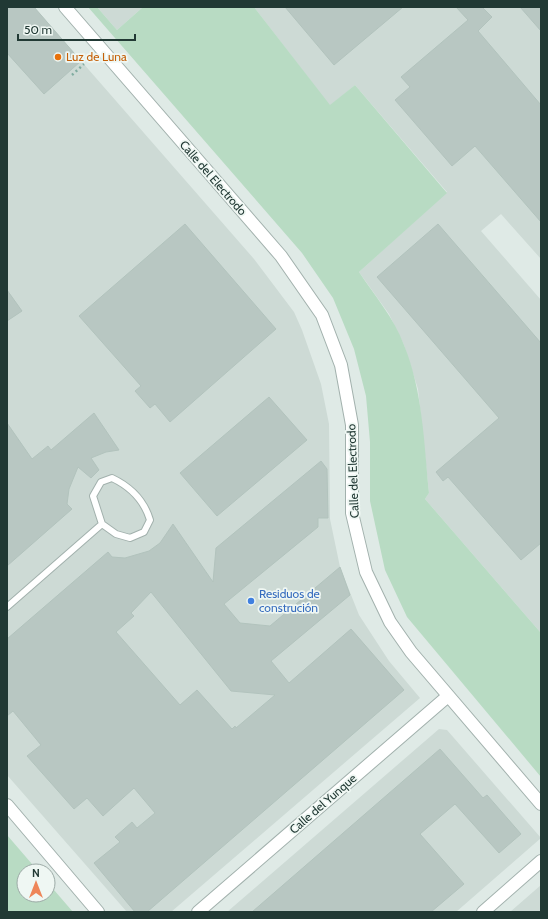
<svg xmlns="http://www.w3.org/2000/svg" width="548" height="919" viewBox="0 0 548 919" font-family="Cabin,sans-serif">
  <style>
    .built { fill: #cddad5 }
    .green { fill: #b8dbc3 }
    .building { fill: #b8c7c2; stroke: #b2c3bd; fill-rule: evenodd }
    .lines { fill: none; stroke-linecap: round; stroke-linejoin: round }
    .service-casing { stroke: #a2b1ad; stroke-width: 8 }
    .minor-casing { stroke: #a2b1ad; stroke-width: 14 }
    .path { stroke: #80ada1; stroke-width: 2.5; stroke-dasharray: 2 3; stroke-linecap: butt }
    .service { stroke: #fff; stroke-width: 6 }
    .minor { stroke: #fff; stroke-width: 12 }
    .food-dot { fill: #e8710a; stroke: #eff7f3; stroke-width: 1.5 }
    .shop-dot { fill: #3f7fe0; stroke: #eff7f3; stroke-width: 1.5 }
    .labels { text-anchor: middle; stroke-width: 3.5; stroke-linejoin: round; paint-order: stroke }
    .food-label { font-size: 12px; fill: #c56008; stroke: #eff7f3; text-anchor: start }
    .street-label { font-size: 12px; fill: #213934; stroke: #eff7f3 }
    .shop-label { font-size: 12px; fill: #366cbe; stroke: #eff7f3; text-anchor: start }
  </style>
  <rect width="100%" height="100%" fill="#dfeae6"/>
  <path class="built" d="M7,7H34L254,259L294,312L302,330L321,384L329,424L330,519L340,567L359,615L389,661L420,698L171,912H127L7,775Z
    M97,7H143L117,30Z
    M254,7H541V259L501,214L481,231L541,300V633L425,499L429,493L418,389L404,345L389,314L359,272L447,192L355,85L330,106Z
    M439,729L447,730L541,838L456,912H227Z
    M541,885V912H510Z"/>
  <path class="green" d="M88,7H97L117,30L143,7H254L330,105L355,85L447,193L359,272C375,296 394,318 404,345C423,392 424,443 429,493L425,499L541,633V777L407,617L385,570L370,501V442L366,396L354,349L333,298L302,253Z
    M7,835L38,871H24V895H48V883L73,912H7Z"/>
  <path class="building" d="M7,7H34L81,61L44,94L7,53Z
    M285,7H403L334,65Z
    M456,7H482L492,17L478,31L541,105V222L475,146L452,166L395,100L410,87L401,77L468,20Z
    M520,7H541V31Z
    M185,224L276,329L170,422L155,404L150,408L135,391L141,386L79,316Z
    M438,224L541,343V543L521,560L448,477L443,481L436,472L499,418L377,277Z
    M7,290L22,311L7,321Z
    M269,397L307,440L217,516L180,473Z
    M94,413L119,450L106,452L91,458L99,470L91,478L78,467L69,489L67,504L72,509L7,566V423L32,459L48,446L51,450Z
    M321,461L327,469L328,518H318V527L224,604L240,623L270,626L340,567L350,595L271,661L289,683L351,629L404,690L147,912H135L94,863L120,842L115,837L132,822L137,828L155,813L134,788L103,816L87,798L74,809L27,756L41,745L13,711L7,716V639L108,552L112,557L125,558L149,551L160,543L173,524L213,582L216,548ZM151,592L231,691L275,695L236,728L235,726L232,729L197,690L180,705L116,632L134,616L131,613Z
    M440,749L483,798L487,795L521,834L499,853L455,804L420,834L464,884L431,912H252Z"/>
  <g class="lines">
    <g class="service-casing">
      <path id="service" d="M112,478C131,487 144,500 150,520L144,532L130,538L116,534L102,524L93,496L101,482Z
        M7,607L102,524"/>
    </g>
    <g class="minor-casing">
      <path id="minor" d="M65,7L281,256L322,315L341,365L352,425V513L366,572L390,622L411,652L541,804
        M7,805L98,912
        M198,912L448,696
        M483,912L541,861"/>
    </g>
    <path class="path" d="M72,75L84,64"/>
    <use href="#service" class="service"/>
    <use href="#minor" class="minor"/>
  </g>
  <circle class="food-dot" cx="58" cy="57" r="4"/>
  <circle class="shop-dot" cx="251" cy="601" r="4"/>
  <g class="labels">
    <g class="food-label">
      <text x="66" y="61">Luz de Luna</text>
    </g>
    <g class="street-label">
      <text transform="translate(213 178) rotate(49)" y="4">Calle del Electrodo</text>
      <text transform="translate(353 471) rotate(-92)" y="4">Calle del Electrodo</text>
      <text transform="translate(323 804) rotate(-41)" y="4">Calle del Yunque</text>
    </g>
    <g class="shop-label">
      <text x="259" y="598">Residuos de<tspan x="259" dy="14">construción</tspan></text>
    </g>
  </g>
  <rect width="548" height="919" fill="none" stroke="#213934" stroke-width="16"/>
  <g transform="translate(36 883)"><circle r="19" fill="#eff7f3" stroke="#9daba7"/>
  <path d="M0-3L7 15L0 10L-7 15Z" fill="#ee8659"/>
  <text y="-6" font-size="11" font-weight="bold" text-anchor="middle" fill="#213934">N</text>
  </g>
  <path d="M18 34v6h117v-6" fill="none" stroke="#213934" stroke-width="2"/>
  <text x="24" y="34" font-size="12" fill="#213934" stroke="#eff7f3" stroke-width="3" paint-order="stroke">50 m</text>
</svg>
